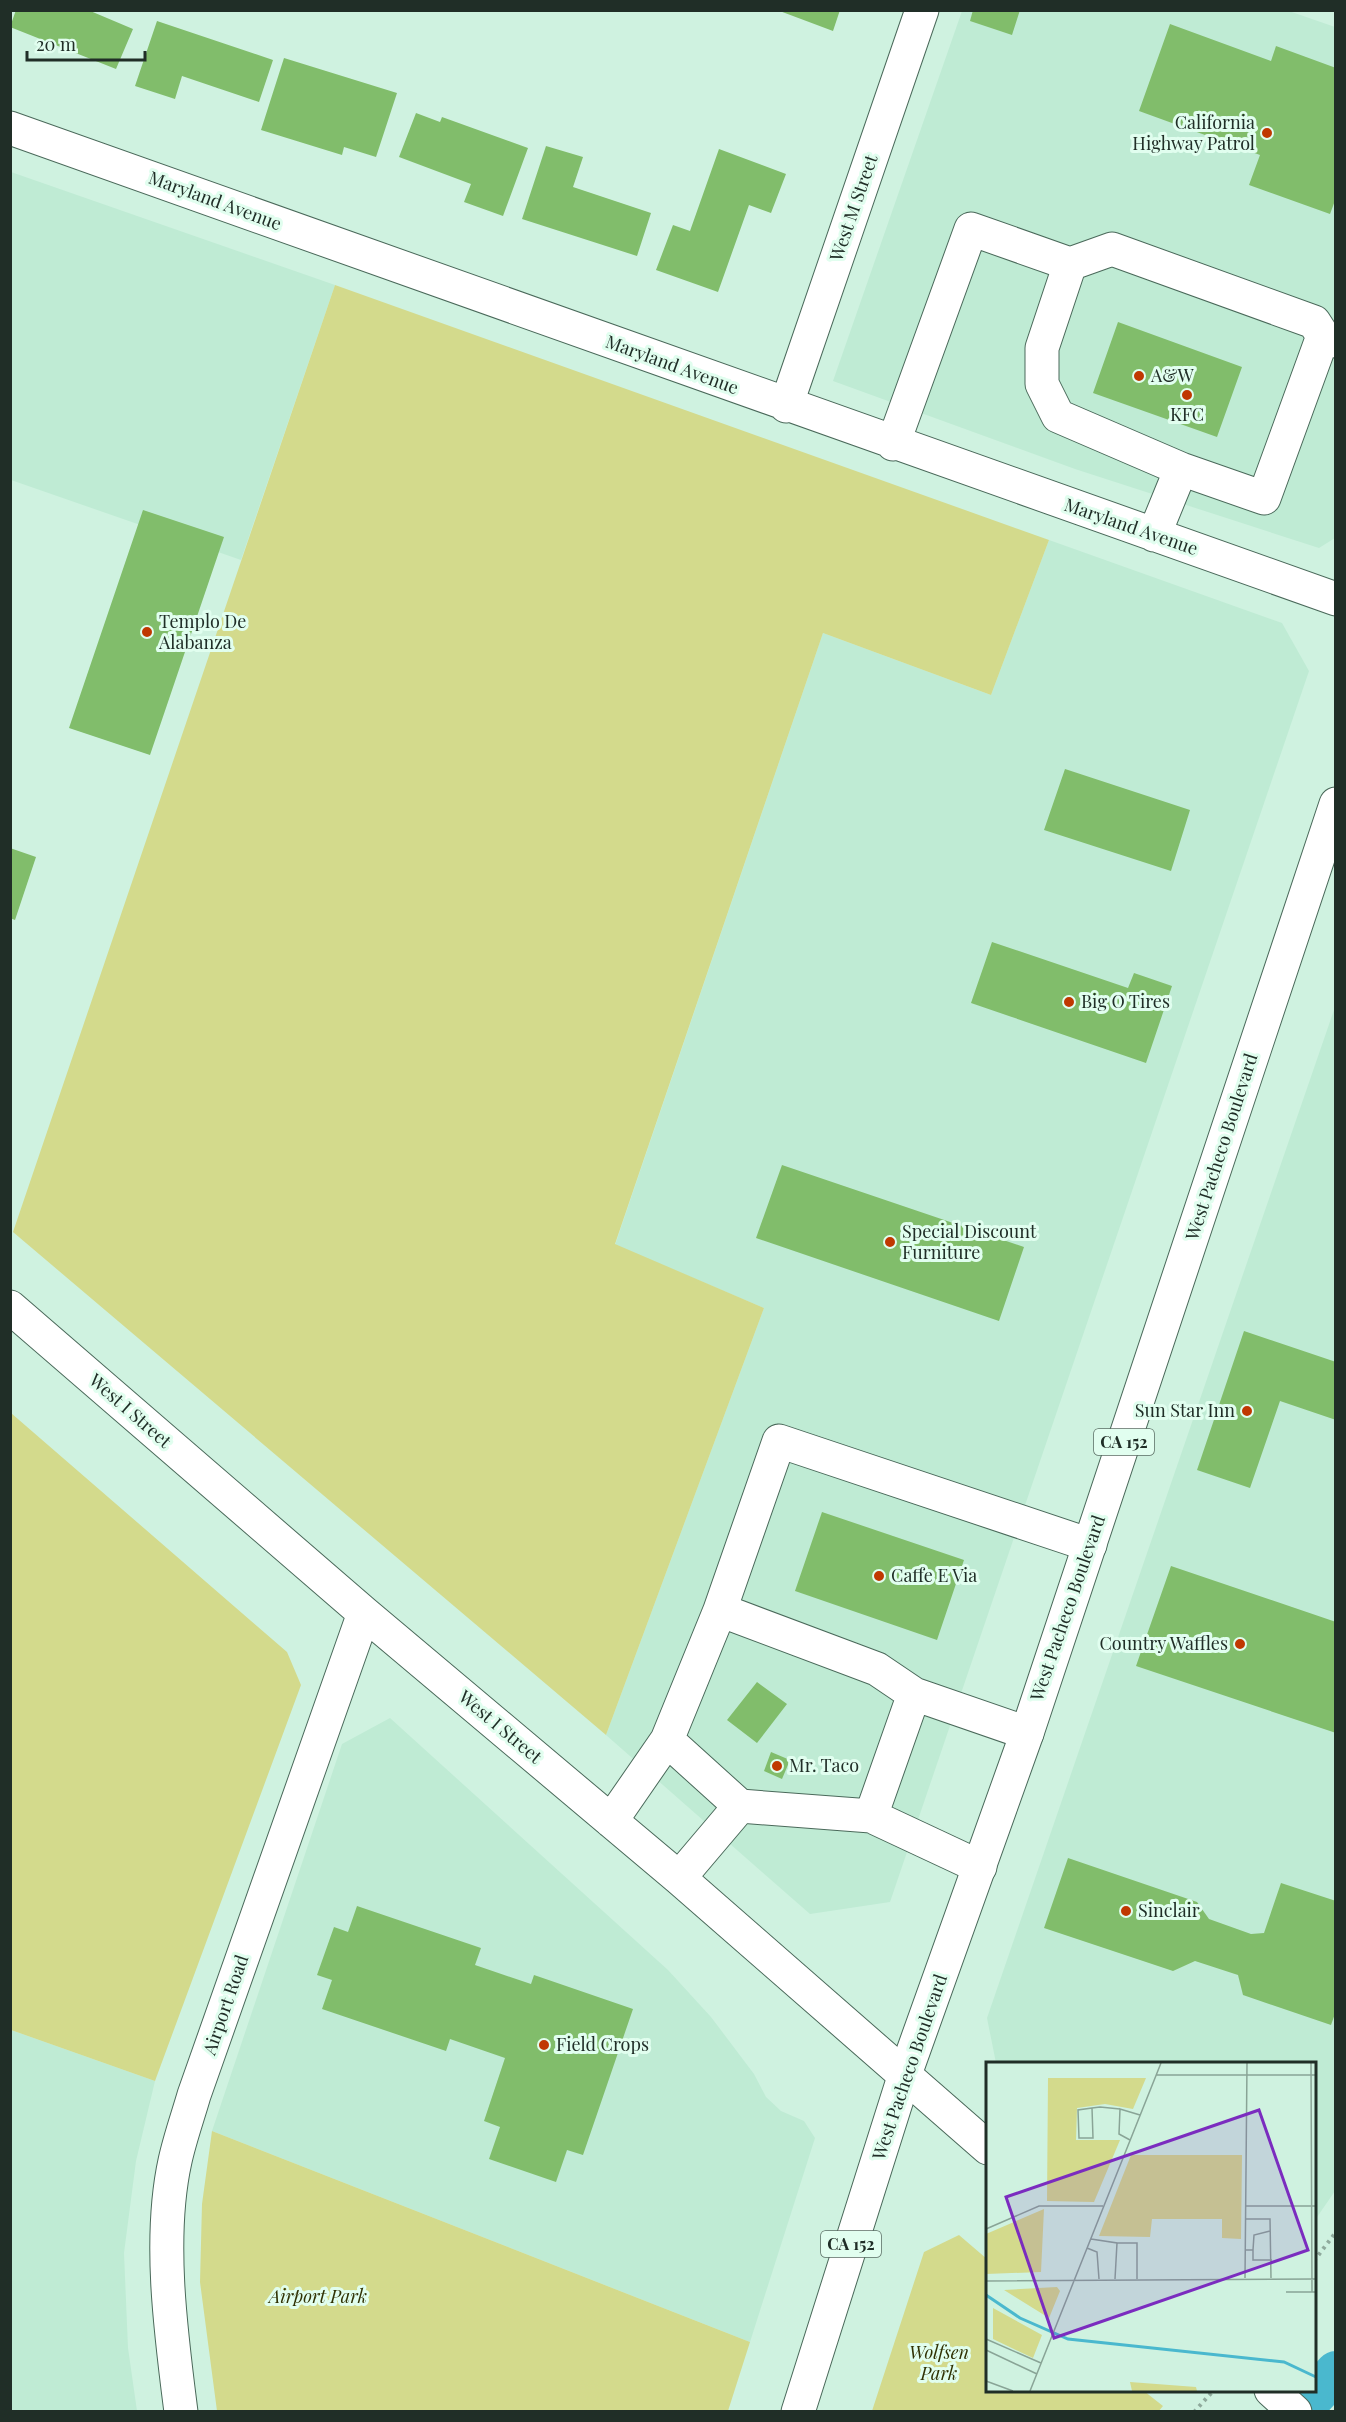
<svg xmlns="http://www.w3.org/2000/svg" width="1346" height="2422" viewBox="0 0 1346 2422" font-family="'Playfair Display',serif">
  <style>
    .built { fill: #bfebd4 }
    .green { fill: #d3da8c }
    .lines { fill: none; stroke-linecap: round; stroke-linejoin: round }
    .canal { stroke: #4ab8ce; stroke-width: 42 }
    .building { fill: #81bd6b }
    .minor-casing { stroke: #4a695a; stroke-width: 35 }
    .highway-casing { stroke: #4a695a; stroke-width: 35 }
    .path { stroke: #8faa9c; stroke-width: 4; stroke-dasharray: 3 4.5; stroke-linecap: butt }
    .minor { stroke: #fff; stroke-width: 33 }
    .highway { stroke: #fff; stroke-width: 33 }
    .poi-dot { fill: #c03801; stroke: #e1feef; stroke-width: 2 }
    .labels { text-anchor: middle; stroke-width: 6; stroke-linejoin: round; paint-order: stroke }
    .shield { fill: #e1feef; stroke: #5a6c63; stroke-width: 1.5 }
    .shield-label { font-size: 16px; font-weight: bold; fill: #202e27 }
    .poi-label { font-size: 18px; fill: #202e27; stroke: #e1feef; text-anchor: start }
    .street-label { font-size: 18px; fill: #202e27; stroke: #e1feef }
    .park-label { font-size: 18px; font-style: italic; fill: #303204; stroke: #e1feef }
    .inset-river { fill: none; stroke: #4ab8ce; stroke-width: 3 }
    .inset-road { fill: none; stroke: #89a496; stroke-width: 1.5 }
    .view { fill: #7b2cbf; fill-opacity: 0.15; stroke: #7b2cbf; stroke-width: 3 }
    .inset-edge { fill: none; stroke: #202e27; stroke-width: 3 }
  </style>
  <rect width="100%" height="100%" fill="#cff2e0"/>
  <path class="built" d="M1286,10L1335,27V538L1319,548L1075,469L833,381L962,11Z
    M11,172L335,285L241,560L11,480Z
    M1049,540L1282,623L1309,671L890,1902L810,1914L606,1735L764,1308L615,1245L823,633L991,695Z
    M1335,1007V2191L1315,2220L1314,2064L996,2063L987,2018Z
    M390,1718L668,1970L711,2017L754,2074L766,2097L781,2111L804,2121L815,2138L750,2342L212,2131L342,1744Z
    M11,2030L155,2081L136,2161L124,2253L128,2348L137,2411L11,2412Z"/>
  <path class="green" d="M335,285L1049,540L991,695L823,633L615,1244L764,1308L606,1735L13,1232Z
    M11,1413L287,1652L301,1685L155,2081L11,2030Z
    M212,2131L750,2342L728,2411H217L200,2282L202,2204Z
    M959,2235L987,2259L988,2390L1144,2391L1163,2406L1158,2412L872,2411L924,2252Z"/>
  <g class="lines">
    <path class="canal" d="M1299,2412L1336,2372"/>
  </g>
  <path class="building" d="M16,10H88L133,29L116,69L10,27Z
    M777,10H840L833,31Z
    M973,10H1020L1012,35L970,21Z
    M157,21L273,60L259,102L182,76L175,99L135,86Z
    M1170,24L1271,61L1276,46L1336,68V198L1330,214L1249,185L1260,155L1139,111Z
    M284,58L397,93L376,157L344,147L342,155L261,130Z
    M416,113L440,122L442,117L528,148L503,216L464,202L471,184L399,157Z
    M546,146L583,157L573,187L651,213L637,256L522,219Z
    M719,149L786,174L771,213L749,205L718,292L656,270L673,225L690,231Z
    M1118,322L1242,367L1217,437L1093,393Z
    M143,510L224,537L150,755L69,728Z
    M1065,769L1190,810L1171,871L1044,830Z
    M10,848L36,857L15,920L10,918Z
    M992,942L1128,988L1134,973L1172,986L1146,1063L971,1003Z
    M782,1165L1024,1247L999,1321L756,1238Z
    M1244,1331L1336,1362V1420L1280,1401L1250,1488L1197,1470Z
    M822,1512L964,1560L937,1640L795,1591Z
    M1171,1566L1336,1622V1733L1136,1666Z
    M757,1682L787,1704L757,1743L727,1720Z
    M771,1752L790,1760L782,1779L764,1771Z
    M1068,1858L1197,1902L1209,1919L1251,1934L1264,1933L1281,1883L1336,1901V2011L1331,2025L1243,1995L1238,1975L1195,1961L1173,1971L1044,1928Z
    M357,1906L481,1948L475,1965L531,1984L534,1975L633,2009L583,2155L567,2150L556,2182L489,2159L500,2127L484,2121L505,2058L450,2039L446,2051L322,2009L332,1980L317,1975L334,1927L348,1932Z"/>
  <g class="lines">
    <g class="minor-casing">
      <path id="minor" d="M10,128L1336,599
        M1070,264L1042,348V384L1058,416L1181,469
        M786,406L922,10
        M893,444L971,229L1070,264L1112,249L1314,322L1323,336L1336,341
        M1154,535L1181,469L1264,498L1323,336
        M10,1307L364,1613L679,1878L988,2148
        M720,1610L779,1441L1090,1545
        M667,1740L740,1806
        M871,1816L914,1694
        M611,1821L667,1740L720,1610L877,1669L914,1694L1027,1733
        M679,1878L740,1806L871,1816L980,1867
        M1271,2390L1295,2412
        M181,2412C171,2334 158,2238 175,2161C180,2138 188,2116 194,2095L364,1613"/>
    </g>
    <g class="highway-casing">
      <path id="highway" d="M798,2412L904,2077L1027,1733L1336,804"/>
    </g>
    <path class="path" d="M1314,2261L1336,2232
      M1194,2412L1214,2390"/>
    <use href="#minor" class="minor"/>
    <use href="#highway" class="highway"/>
  </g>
  <g class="poi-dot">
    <circle cx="1267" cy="133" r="6"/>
    <circle cx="1139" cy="376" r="6"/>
    <circle cx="1187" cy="395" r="6"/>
    <circle cx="147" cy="632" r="6"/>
    <circle cx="1069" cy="1002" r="6"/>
    <circle cx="890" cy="1242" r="6"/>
    <circle cx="1247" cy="1411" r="6"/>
    <circle cx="879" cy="1576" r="6"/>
    <circle cx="1240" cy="1644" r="6"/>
    <circle cx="777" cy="1766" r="6"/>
    <circle cx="1126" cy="1911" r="6"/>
    <circle cx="544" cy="2045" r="6"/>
  </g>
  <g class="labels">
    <g class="shield">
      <rect x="1094" y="1429" width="60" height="26" rx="4.5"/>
      <rect x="821" y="2231" width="60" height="26" rx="4.5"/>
    </g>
    <g class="shield-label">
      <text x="1124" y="1448">CA 152</text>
      <text x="851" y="2250">CA 152</text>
    </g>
    <g class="poi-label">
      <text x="1255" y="129" text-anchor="end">California<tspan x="1255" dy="21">Highway Patrol</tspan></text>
      <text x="1151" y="382">A&amp;W</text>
      <text x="1187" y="421" text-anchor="middle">KFC</text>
      <text x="159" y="628">Templo De<tspan x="159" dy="21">Alabanza</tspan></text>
      <text x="1081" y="1008">Big O Tires</text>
      <text x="902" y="1238">Special Discount<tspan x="902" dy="21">Furniture</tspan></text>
      <text x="1235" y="1417" text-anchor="end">Sun Star Inn</text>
      <text x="891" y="1582">Caffe E Via</text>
      <text x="1228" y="1650" text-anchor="end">Country Waffles</text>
      <text x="789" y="1772">Mr. Taco</text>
      <text x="1138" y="1917">Sinclair</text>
      <text x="556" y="2051">Field Crops</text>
    </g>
    <g class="street-label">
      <text transform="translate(215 201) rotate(20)" y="6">Maryland Avenue</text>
      <text transform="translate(854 208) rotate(-71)" y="6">West M Street</text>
      <text transform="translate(672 365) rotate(20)" y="6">Maryland Avenue</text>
      <text transform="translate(1131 527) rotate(19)" y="6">Maryland Avenue</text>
      <text transform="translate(1222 1147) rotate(-72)" y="6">West Pacheco Boulevard</text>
      <text transform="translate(130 1411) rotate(41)" y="6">West I Street</text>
      <text transform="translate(1068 1608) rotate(-71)" y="6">West Pacheco Boulevard</text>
      <text transform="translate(500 1727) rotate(40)" y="6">West I Street</text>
      <text transform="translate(226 2005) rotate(-71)" y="6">Airport Road</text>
      <text transform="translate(910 2067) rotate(-71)" y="6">West Pacheco Boulevard</text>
    </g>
    <g class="park-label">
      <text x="318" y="2303">Airport Park</text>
      <text x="939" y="2359">Wolfsen<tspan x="939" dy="21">Park</tspan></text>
    </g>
  </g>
  <g transform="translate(986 2062)">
    <rect width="330" height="330" fill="#cff2e0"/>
    <path d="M62,16H160L147,47L119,42L91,46L90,78H134L108,140L61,139ZM145,93H256L255,177L236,176V157H166L164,175L113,174ZM58,147L55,210L0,212V172ZM71,225L74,229L63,256L18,228ZM7,246L56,273L47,296L7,277ZM144,320L210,325L211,329H146Z" fill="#d3da8c"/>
    <path class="inset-river" d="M0,233L34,256L82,277L298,300L330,315"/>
    <path class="inset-road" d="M325,1L326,230M170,13H330M106,46L107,76H93L92,48L106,46L114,45L134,47M144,78L133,72L134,47L154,53M259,144H330M259,157H284L285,216M0,167L53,144H117M105,177L131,181L129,217M131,181H151V217M101,186L111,190L113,217M259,188H267V198H286M267,188L268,173L284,169M259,216L261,1M0,219L330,217M300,230H330M0,277L55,301M0,288L51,312M0,319L27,329M44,329L175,1"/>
    <path class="view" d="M273,48L322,188L68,276L20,135Z"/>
    <rect width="330" height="330" class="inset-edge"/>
  </g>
  <rect width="1346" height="2422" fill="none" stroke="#202e27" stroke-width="24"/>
  <path d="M27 51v9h118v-9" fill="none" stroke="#202e27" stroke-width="3"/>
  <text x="36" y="51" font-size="18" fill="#202e27" stroke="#e1feef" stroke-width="4.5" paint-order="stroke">20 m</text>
</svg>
